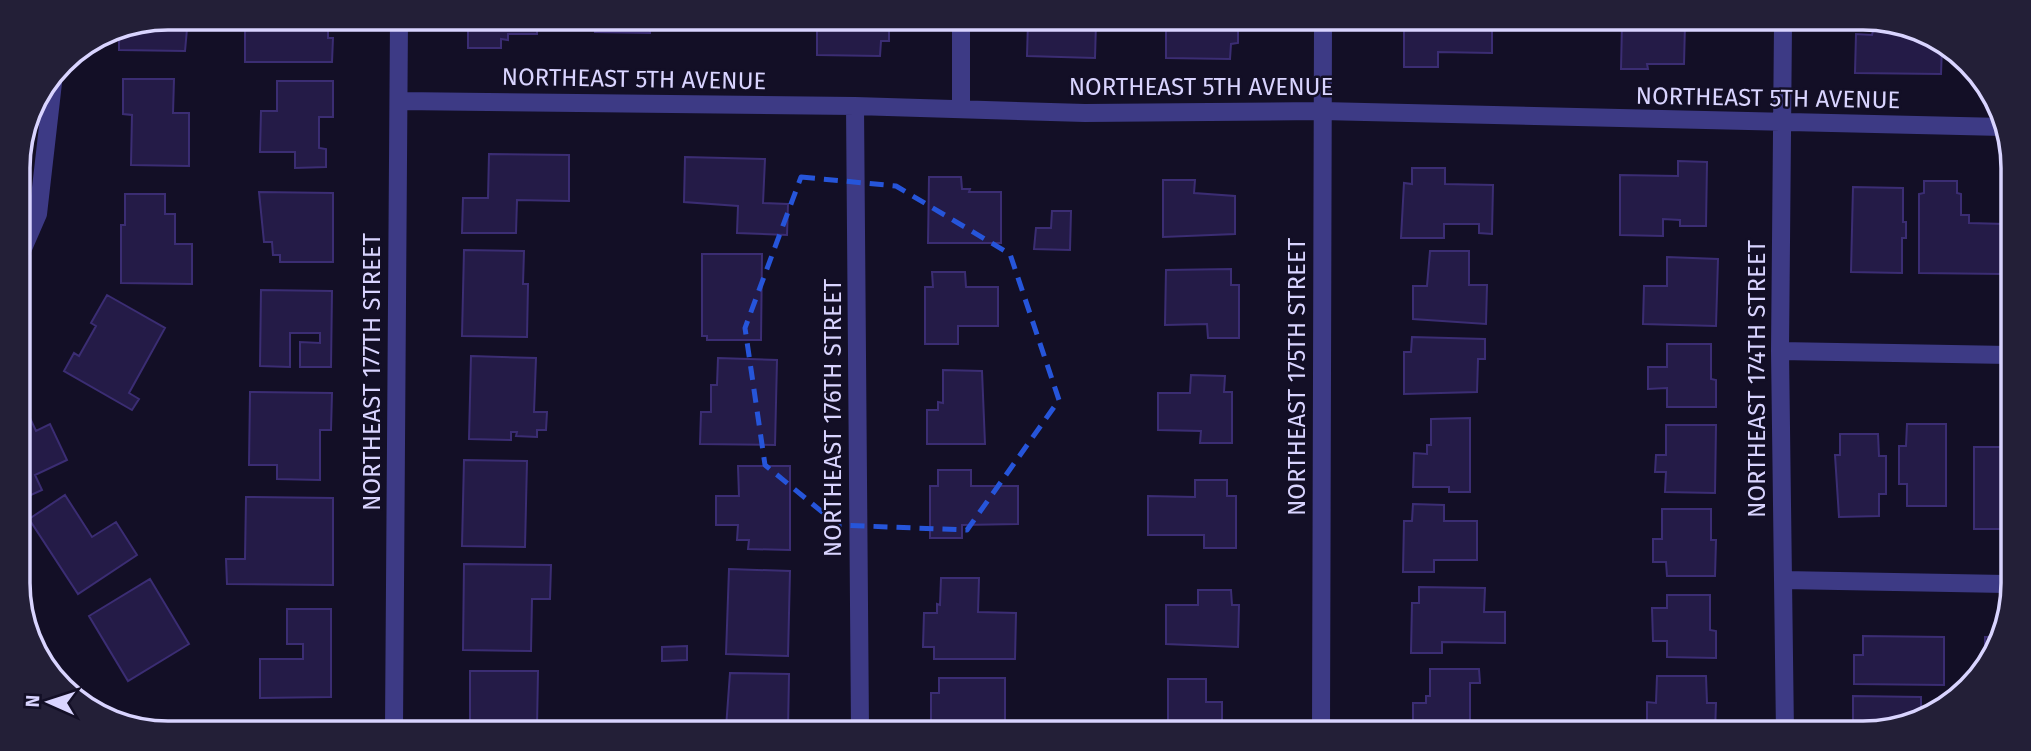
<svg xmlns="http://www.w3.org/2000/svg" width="2031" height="751" viewBox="0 0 2031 751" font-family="'Fira Sans',sans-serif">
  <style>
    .building { fill: #241b47; stroke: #3b2d73; stroke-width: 2 }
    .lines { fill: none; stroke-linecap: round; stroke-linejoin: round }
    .minor { stroke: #3d3a85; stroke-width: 18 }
    .marked { fill: none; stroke: #2655da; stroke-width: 5; stroke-dasharray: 14 9; stroke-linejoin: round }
    .labels { text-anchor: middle; stroke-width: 5; stroke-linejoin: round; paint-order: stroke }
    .street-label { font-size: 24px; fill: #d9d4ff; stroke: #130f26 }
    .rim { fill: none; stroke: #d9d4ff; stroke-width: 3.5 }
  </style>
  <rect width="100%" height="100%" fill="#130f26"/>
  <path class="building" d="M168,18H188L185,51L119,50V27Z
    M245,18H328V38H333L332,62H245Z
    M468,19H537V34H508V40L501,39V48H468Z
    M596,19L665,20V26H650V33L595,32Z
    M685,20H754V21H738L739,27L685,26Z
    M817,20L889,21V41H881L880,56L817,55Z
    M1026,21L1096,22L1095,58L1027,56L1028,22Z
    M1166,22H1238V43L1231,44L1230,59L1166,58Z
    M1404,23H1492V53L1438,52V67H1404Z
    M1622,24H1685L1684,64H1647L1648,69H1621Z
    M1873,31H1905V35L1926,36L1942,46L1941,74L1855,73L1856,34L1872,35Z
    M123,79H174L173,113H189V166L131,165L132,115L123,114Z
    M277,81H333V117H319V148L326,149V167L295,168V152H260L261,111H277Z
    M489,154L569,155V201L517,200L516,233H462L463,198H488Z
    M685,157L765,159L763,203L788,204L787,235L737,233L738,206L684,202Z
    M1678,161L1707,162L1706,226H1680V220L1663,219V236L1620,235V175L1678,176Z
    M1412,168H1445V184L1493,185L1492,234L1479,233V224H1444V238H1401L1404,183L1412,184Z
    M929,177H961L962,189H970L969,192H1001V243H928Z
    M1163,180H1195L1194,193L1235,196V234L1163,237Z
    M1924,181H1957V193L1961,194V215H1969V223L2005,224L2004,274L1919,273V194L1924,193Z
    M1853,187L1903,188V222H1906V238H1902V273L1851,272Z
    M259,192L333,193V262H280V255H273L272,242H264Z
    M125,194H165V214H175V244H192V284L121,283V225H125Z
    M1052,211H1071L1070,250L1034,249L1036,228H1051Z
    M464,250L524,251L523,284H528L527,337L462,336Z
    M1430,251H1469V285H1487L1486,324L1413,319V286H1427Z
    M702,254H762L761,340H707V336H702Z
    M1667,257L1718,259L1716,326L1643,324L1644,286H1667Z
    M1231,269V285H1239V338H1208L1207,324L1165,325L1166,270Z
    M932,272H965L966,287H998V326H958V344H925V287H933Z
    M261,290L332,291L331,367H300V342L320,343V333H290V367L260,366Z
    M107,295L165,328L129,393L139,399L132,410L64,371L74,353L79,356L96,326L91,323Z
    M1412,337L1485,339V359H1478L1477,392L1404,394V352H1411Z
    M1667,344H1711V379L1716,380V407H1667V388L1648,389V367H1667Z
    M471,356L536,358L534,412H547L546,430H537V437L516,436L517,432H511V440L469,439Z
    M718,358L777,360L775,445L700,444L701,412H711V385H717Z
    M943,370L982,371L985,444H927V410H938V402L943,403Z
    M1191,375L1225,376L1224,392H1232V443H1200L1201,431L1158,430V393H1190Z
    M250,392L332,393L331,430H320V480L277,479V465H249Z
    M23,403L36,431L50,424L67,460L35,475L42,490L20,500L19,405Z
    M1470,418V492H1449V487H1413L1414,453L1427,454V445H1431V419Z
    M1907,424H1946V506H1907V484H1899V446H1906Z
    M1666,425H1716L1715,493L1665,492L1666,472H1655L1656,455H1666Z
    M1840,434H1878L1879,456H1886V494H1879V516L1839,517L1835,455H1840Z
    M1974,447H2008L2007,529H1974Z
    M464,460L527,461L525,547L462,546Z
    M738,466H790V550L748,549L749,540H737L738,525H716V496H739Z
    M938,470H971V486H1018V524L962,525V538H930V486H938Z
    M1195,480H1227V496H1236V548H1204V535H1148V496L1195,497Z
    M65,495L92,537L116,522L137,555L78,594L29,519Z
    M246,497L333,498V585L227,584L226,559H245Z
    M1413,504L1444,505V521H1477V560H1434V572H1403L1404,521H1412Z
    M1662,509H1711V540H1716L1715,576H1667L1666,562H1653V539H1662Z
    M464,564L551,565L550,599H532L531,651L463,650Z
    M729,569L790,571L788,656L726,654Z
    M941,578H979L978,612L1016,613L1015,659H934V647H923L924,613H937V604L940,605Z
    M150,579L189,644L128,681L89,616Z
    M1419,587L1485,588L1484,612H1505V643L1442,642V653H1411L1412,603H1419Z
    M1198,590H1231L1232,605H1239L1238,647L1166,644V605H1198Z
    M1667,595H1710V630L1716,631V658L1667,657V641H1653L1652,608H1667Z
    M287,609H331V697L260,698V659H303V644H287Z
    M1863,636L1944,637V685L1854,684V655H1863Z
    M1985,637H2001L1985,660Z
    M687,646V660L662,661V647Z
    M1430,669H1479L1480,683H1470V731H1413V703H1426V696H1430Z
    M470,671H538L537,727H470Z
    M730,673L789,674L788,729L726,728Z
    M1657,676H1706L1707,703H1716L1715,733L1647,732V702L1656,703Z
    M939,678H1005V729H931V693H939Z
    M1168,679H1206V702H1222V730H1168Z
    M1853,696L1921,697V715L1870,733L1871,724H1853Z"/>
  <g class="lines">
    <path class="minor" d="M1783,25L1780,351L1785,733
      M399,101L855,106L1085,113L1322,111L2003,127
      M855,106L860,729
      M961,108V21
      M18,260L38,214L54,74
      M1780,351L2009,355
      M1783,580L2006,584
      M394,727L399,19
      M1321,731L1323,23"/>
  </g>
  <path class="marked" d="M801,177L896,186L1010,254L1059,400L967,530L838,525L765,465L745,328Z"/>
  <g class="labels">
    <g class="street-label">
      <text transform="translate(634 79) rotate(1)" y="8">NORTHEAST 5TH AVENUE</text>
      <text x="1201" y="95">NORTHEAST 5TH AVENUE</text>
      <text transform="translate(1768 98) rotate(1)" y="8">NORTHEAST 5TH AVENUE</text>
      <text transform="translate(372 372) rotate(-90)" y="8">NORTHEAST 177TH STREET</text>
      <text transform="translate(1297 377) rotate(-90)" y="8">NORTHEAST 175TH STREET</text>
      <text transform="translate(1757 379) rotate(-90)" y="8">NORTHEAST 174TH STREET</text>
      <text transform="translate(833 418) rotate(-90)" y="8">NORTHEAST 176TH STREET</text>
    </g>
  </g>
  <path d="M0 0H2031V751H0ZM168 30H1863A138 138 0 0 1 2001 168V583A138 138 0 0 1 1863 721H168A138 138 0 0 1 30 583V168A138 138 0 0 1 168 30Z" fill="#231f37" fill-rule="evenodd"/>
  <path class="rim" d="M168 30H1863A138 138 0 0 1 2001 168V583A138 138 0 0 1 1863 721H168A138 138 0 0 1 30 583V168A138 138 0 0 1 168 30Z"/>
  <g transform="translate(49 702) rotate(273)" stroke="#130f26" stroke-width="5" paint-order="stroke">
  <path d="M0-5L12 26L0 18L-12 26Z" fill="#d9d4ff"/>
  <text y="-10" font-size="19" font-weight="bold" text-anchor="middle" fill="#d9d4ff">N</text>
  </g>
</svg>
